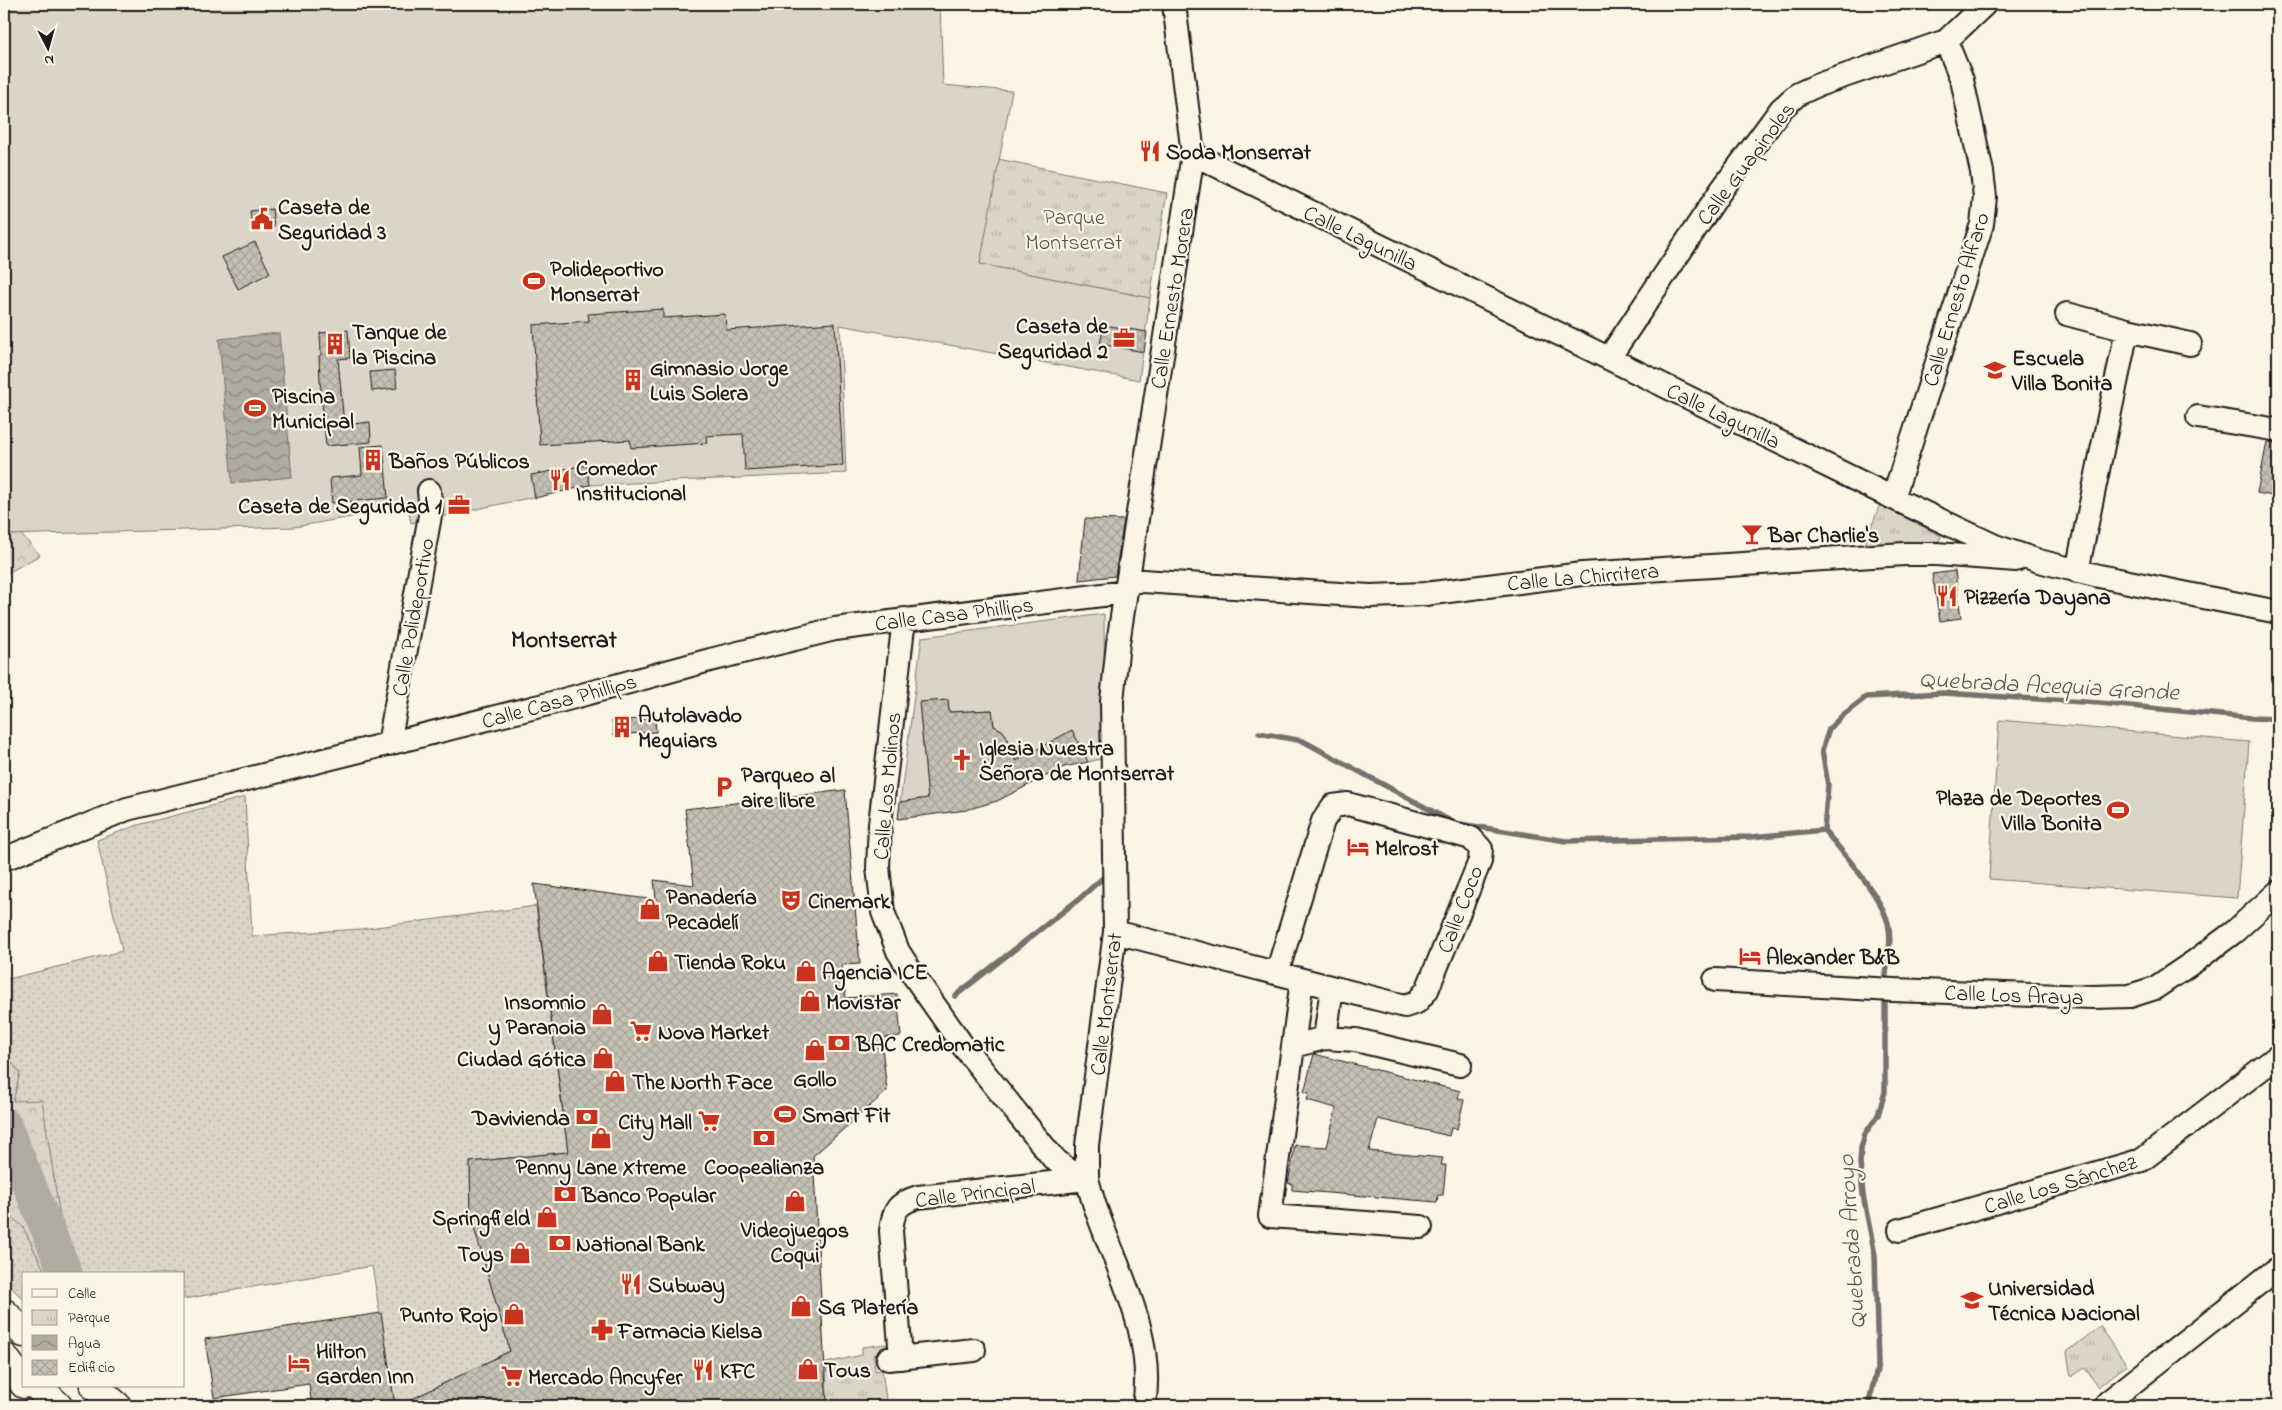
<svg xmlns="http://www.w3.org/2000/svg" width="2282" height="1410" viewBox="0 0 2282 1410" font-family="'Indie Flower',sans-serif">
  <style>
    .grass { fill: url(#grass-dots); stroke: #7c7872 }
    .forest { fill: url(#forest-crowns); stroke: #7c7872 }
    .park { fill: url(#park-tufts); stroke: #7c7872 }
    .garden { fill: #dbd5c8; stroke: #7c7872 }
    .water { fill: url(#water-waves); stroke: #75726c }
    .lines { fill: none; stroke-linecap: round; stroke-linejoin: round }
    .stream { stroke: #75726c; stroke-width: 5.5 }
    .river { stroke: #b0aba1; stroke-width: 34 }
    .building { fill: url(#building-cross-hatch); stroke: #1c1c1c }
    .minor-casing { stroke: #1c1c1c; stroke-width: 26 }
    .secondary-casing { stroke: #1c1c1c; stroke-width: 31 }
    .minor { stroke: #fcf5e5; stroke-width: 22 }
    .secondary { stroke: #fcf5e5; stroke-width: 28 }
    .labels { text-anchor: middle; stroke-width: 4.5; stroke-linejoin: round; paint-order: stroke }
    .poi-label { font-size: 22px; font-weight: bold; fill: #1c1c1c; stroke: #fcf5e5; text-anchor: start }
    .street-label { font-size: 22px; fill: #1c1c1c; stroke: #fcf5e5 }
    .park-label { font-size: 22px; fill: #555450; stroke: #fcf5e5 }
    .neighbourhood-label { font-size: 24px; font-weight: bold; fill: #1c1c1c; stroke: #fcf5e5 }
    .water-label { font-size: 24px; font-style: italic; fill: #575551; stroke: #fcf5e5 }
  </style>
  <defs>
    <pattern id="grass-dots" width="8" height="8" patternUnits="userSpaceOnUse" patternTransform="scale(1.25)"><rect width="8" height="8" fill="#dbd5c8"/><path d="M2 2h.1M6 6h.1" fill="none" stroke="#bbb6ab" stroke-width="1.8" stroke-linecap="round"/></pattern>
    <pattern id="forest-crowns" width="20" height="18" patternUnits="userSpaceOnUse" patternTransform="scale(1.25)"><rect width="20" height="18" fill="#dbd5c8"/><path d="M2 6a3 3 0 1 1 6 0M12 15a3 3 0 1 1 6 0" fill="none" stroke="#bbb6ab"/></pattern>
    <pattern id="park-tufts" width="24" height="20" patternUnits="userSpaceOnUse" patternTransform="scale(1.25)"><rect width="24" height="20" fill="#dbd5c8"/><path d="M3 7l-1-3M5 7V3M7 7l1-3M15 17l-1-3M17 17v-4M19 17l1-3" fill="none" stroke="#bbb6ab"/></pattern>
    <pattern id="water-waves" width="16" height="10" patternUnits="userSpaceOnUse" patternTransform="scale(1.25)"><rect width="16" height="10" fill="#b0aba1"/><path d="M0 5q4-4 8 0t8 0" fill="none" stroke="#8e8a82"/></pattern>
    <pattern id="building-cross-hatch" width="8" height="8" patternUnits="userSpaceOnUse" patternTransform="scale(1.25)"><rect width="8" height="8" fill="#c4c0b3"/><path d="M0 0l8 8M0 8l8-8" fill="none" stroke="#a8a499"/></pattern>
  </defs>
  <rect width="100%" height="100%" fill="#fcf5e5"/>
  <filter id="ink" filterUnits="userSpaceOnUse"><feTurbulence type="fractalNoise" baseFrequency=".02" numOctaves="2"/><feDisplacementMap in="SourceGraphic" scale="10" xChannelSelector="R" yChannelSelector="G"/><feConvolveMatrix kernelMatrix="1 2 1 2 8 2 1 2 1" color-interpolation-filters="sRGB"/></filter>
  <g filter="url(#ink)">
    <path class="grass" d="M245,797L252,936L361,929L536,906L568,1152L470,1162L471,1217L510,1351L398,1406H395L372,1266L184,1299V1274H24V1300L4,1280V980L122,951L97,840L138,825Z"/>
    <path class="forest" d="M4,516L40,555L4,575Z
      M4,1053L20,1073L13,1101L42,1100L60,1217L80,1274H46L23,1227L4,1211Z"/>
    <path class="park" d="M998,159L1167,193L1150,298L980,264Z
      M1880,504L1941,536L1939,541L1864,547Z
      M2100,1326L2127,1365L2098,1387L2085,1368L2071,1377L2067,1352Z
      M886,1344L887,1353L874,1355L875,1371L882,1370L887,1406H827L826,1363L862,1355V1347Z"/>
    <path class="garden" d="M4,4H940L943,85L1012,91L980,264L1150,298L1139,380L840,325L846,473L590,485L411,523L408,507L294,527L4,535Z
      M1104,614L1105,758L1088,762L1072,730L957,800L994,726L992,710L949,712L948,700L920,702L928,798L900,802L922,637Z
      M1999,720L2249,742L2237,898L1989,879Z"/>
    <path class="water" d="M279,333L292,477L232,483L219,339Z"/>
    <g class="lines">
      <path class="stream" d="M1259,733L1303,741L1454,823L1566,841L1751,837L1824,830
        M1824,830C1842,851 1881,896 1888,923C1893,943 1886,964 1885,985
        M1824,830L1828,785L1822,750L1829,729L1843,715L1866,697L1943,693L2099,703L2252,718L2278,719
        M955,996L1079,899L1106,875
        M1868,1406L1878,1365L1875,1255L1863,1195L1860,1163L1861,1148L1865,1134L1878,1115L1885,1092V994"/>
      <path class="river" d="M4,1124L66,1274"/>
    </g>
    <path class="building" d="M272,209L274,227L252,228L250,211Z
      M255,242L270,273L238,289L222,257Z
      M663,309V318L725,314L726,330L835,323L843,465L745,471L743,434L706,436L707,443L631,448L630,440L540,445L533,325L589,321L588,314Z
      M1104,325L1147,332L1144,352L1100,344Z
      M348,330L350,358L338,359L344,425L370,422L371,442L326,446L320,380L319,356L321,355L320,333Z
      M395,370L397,388L372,391L370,372Z
      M2267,442L2278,443V497L2257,493Z
      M383,445L388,498L332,503L330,478L362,475L360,447Z
      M586,465L590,485L535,498L531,475Z
      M1085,519L1124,520L1115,576L1079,580Z
      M1955,571L1961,618L1940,621L1932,574Z
      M948,700L949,712L992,710L994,726L1002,730L1006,735L1016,761L1072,730L1088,762L1064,767L997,801L966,810L898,819L900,802L928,798L919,702Z
      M655,719L656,732L614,735L612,720Z
      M845,790L860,964L842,965L846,998L897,994L901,1036L881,1038L887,1091L813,1156L827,1406H398L510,1351L471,1217L470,1162L568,1152L534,884L656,900L654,880L694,885L685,809Z
      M1314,1054L1460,1091L1458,1098L1464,1100L1457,1129L1451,1128L1449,1136L1378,1119L1369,1151L1443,1158L1441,1165H1446L1443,1195H1438L1437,1202L1292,1190V1184L1288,1183L1295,1145L1327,1147L1336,1108L1307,1100L1309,1093L1304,1092Z
      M381,1313L395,1406H312L309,1384L214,1398L205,1339Z"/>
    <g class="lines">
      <g class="minor-casing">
        <path id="minor" d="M1193,154L1893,498L1995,546L2039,561L2099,576L2278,612
          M2067,314L2127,330L2190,344
          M1609,358L1720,192L1781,109L1798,94L1818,85L1946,41L1985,4
          M2198,417L2278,430
          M1893,498L1982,224L1985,197L1982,172L1962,80L1946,41
          M2077,571L2127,330
          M1128,580L1370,596L1425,594L1582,574L1905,554H1936L2016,560
          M904,619L880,824L878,867L883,912L898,951L914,976L963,1046L1053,1158L1067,1169L1087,1179
          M389,744L431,510L429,491
          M4,859L127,809L556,702L710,660L835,629L1126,592
          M1115,932L1405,1006L1417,1002L1427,990L1480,861L1481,849L1471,838L1348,804L1333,806L1323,821L1277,973
          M1302,980L1270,1216L1421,1227
          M1715,980L1893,990L2093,997L2130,996L2155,988L2195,961L2234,932L2278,892
          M1325,1038L1332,988
          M1293,1046L1325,1038L1356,1040L1460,1065
          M1900,1230L2142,1160L2278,1056
          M901,1358L891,1231C893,1210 898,1203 918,1197L1087,1179
          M888,1359L974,1350
          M2108,1402L2278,1268
          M1144,1406C1156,1332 1115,1268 1093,1200L1087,1179V1145L1115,932L1112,701L1118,643L1193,154L1174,4"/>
      </g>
      <g class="secondary-casing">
        <path id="secondary" d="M4,1313L24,1333
          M4,1357L24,1384
          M37,1386L58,1406
          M94,1386L117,1406"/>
      </g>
      <use href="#minor" class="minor"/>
      <use href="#secondary" class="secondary"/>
    </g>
  </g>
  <defs>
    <g id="restaurant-bare" transform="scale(1.725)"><path d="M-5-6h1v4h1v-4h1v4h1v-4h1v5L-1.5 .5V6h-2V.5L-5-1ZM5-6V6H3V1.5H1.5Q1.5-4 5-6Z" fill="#c8321e" stroke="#fcf5e5" stroke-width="2.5" paint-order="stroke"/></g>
    <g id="civic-bare" transform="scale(1.725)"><path d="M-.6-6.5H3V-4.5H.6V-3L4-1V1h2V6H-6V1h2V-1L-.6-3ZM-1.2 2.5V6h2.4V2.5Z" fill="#c8321e" stroke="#fcf5e5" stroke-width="2.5" paint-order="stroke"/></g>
    <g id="stadium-bare" transform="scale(1.725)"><path d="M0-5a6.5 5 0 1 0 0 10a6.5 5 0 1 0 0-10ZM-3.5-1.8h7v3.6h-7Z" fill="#c8321e" stroke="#fcf5e5" stroke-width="2.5" paint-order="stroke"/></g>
    <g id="office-bare" transform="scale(1.725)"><path d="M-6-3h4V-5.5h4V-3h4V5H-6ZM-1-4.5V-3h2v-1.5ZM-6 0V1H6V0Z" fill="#c8321e" stroke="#fcf5e5" stroke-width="2.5" paint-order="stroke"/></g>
    <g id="building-bare" transform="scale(1.725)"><path d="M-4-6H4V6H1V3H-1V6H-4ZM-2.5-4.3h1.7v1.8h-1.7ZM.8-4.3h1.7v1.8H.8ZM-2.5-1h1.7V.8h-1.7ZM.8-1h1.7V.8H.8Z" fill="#c8321e" stroke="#fcf5e5" stroke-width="2.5" paint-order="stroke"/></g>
    <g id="school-bare" transform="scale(1.725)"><path d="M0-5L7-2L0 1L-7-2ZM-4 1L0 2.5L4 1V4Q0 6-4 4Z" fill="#c8321e" stroke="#fcf5e5" stroke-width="2.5" paint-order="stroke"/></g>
    <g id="bar-bare" transform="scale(1.725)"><path d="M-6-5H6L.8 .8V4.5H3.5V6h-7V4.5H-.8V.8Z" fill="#c8321e" stroke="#fcf5e5" stroke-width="2.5" paint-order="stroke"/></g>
    <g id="church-bare" transform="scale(1.725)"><path d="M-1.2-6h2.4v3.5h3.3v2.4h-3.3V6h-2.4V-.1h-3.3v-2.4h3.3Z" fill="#c8321e" stroke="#fcf5e5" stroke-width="2.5" paint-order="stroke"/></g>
    <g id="parking-bare" transform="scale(1.725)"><path d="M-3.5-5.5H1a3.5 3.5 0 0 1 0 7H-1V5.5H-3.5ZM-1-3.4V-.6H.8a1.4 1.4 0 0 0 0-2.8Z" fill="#c8321e" stroke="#fcf5e5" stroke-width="2.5" paint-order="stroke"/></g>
    <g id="hotel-bare" transform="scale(1.725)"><path d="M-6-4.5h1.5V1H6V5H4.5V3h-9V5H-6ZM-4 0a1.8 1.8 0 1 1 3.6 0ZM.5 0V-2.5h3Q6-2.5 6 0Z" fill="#c8321e" stroke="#fcf5e5" stroke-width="2.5" paint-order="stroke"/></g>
    <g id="theatre-bare" transform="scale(1.725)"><path d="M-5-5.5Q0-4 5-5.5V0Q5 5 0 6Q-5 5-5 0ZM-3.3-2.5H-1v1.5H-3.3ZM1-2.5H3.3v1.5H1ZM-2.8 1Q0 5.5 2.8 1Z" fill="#c8321e" stroke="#fcf5e5" stroke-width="2.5" paint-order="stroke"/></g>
    <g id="shop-bare" transform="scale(1.725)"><path d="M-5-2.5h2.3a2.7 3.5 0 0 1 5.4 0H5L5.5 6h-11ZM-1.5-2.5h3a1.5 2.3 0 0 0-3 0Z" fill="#c8321e" stroke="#fcf5e5" stroke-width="2.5" paint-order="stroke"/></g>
    <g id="supermarket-bare" transform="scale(1.725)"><path d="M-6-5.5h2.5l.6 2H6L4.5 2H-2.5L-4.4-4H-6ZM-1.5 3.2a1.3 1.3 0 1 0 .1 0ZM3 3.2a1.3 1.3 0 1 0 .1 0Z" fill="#c8321e" stroke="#fcf5e5" stroke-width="2.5" paint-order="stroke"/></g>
    <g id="bank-bare" transform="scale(1.725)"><path d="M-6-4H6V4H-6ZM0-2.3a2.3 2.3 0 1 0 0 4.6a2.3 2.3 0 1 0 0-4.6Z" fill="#c8321e" stroke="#fcf5e5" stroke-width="2.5" paint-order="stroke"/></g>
    <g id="university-bare" transform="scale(1.725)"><path d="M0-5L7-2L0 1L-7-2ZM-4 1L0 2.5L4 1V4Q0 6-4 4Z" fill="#c8321e" stroke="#fcf5e5" stroke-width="2.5" paint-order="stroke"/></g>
    <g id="pharmacy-bare" transform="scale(1.725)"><path d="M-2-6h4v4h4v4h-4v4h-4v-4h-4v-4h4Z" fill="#c8321e" stroke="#fcf5e5" stroke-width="2.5" paint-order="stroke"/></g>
  </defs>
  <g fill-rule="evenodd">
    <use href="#restaurant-bare" x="1150" y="151"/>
    <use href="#civic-bare" x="262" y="219"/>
    <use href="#stadium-bare" x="534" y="281"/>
    <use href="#office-bare" x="1124" y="338"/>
    <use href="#building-bare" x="335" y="344"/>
    <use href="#school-bare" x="1995" y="370"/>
    <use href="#building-bare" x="633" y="380"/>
    <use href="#stadium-bare" x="255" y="408"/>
    <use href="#building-bare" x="373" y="460"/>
    <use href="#restaurant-bare" x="560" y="480"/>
    <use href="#office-bare" x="459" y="505"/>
    <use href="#bar-bare" x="1752" y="534"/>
    <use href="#restaurant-bare" x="1947" y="596"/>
    <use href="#building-bare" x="622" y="727"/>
    <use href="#church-bare" x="962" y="760"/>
    <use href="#parking-bare" x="724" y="787"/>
    <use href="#stadium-bare" x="2118" y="810"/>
    <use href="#hotel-bare" x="1358" y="847"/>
    <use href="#theatre-bare" x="791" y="900"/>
    <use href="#shop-bare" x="650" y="909"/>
    <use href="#hotel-bare" x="1750" y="956"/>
    <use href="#shop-bare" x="658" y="961"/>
    <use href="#shop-bare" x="806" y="971"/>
    <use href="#shop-bare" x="810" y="1001"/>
    <use href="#shop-bare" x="602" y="1014"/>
    <use href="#supermarket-bare" x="641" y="1031"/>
    <use href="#bank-bare" x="839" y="1043"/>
    <use href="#shop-bare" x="815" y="1050"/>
    <use href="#shop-bare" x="603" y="1058"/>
    <use href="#shop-bare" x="615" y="1081"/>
    <use href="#stadium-bare" x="785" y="1114"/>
    <use href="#bank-bare" x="587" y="1117"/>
    <use href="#supermarket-bare" x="709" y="1121"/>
    <use href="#shop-bare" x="601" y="1138"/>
    <use href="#bank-bare" x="764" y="1138"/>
    <use href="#bank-bare" x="565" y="1194"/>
    <use href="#shop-bare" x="795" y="1201"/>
    <use href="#shop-bare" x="547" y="1217"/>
    <use href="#bank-bare" x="560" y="1243"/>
    <use href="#shop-bare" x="520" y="1253"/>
    <use href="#restaurant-bare" x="631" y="1284"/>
    <use href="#university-bare" x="1972" y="1300"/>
    <use href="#shop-bare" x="801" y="1306"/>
    <use href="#shop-bare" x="514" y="1314"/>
    <use href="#pharmacy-bare" x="602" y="1330"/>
    <use href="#hotel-bare" x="299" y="1363"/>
    <use href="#shop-bare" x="808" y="1369"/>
    <use href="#restaurant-bare" x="703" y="1370"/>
    <use href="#supermarket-bare" x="512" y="1376"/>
  </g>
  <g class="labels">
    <g class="poi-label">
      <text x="1166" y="159">Soda Monserrat</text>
      <text x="278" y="214">Caseta de<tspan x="278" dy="25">Seguridad 3</tspan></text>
      <text x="550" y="276">Polideportivo<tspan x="550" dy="25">Monserrat</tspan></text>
      <text x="1108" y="333" text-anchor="end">Caseta de<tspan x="1108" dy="25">Seguridad 2</tspan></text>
      <text x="352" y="339">Tanque de<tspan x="352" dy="25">la Piscina</tspan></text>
      <text x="2012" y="365">Escuela<tspan x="2012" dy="25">Villa Bonita</tspan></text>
      <text x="650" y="375">Gimnasio Jorge<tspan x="650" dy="25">Luis Solera</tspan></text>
      <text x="272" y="403">Piscina<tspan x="272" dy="25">Municipal</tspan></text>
      <text x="389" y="468">Baños Públicos</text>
      <text x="576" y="475">Comedor<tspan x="576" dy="25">Institucional</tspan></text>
      <text x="442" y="513" text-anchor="end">Caseta de Seguridad 1</text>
      <text x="1768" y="542">Bar Charlie's</text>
      <text x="1964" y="604">Pizzería Dayana</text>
      <text x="638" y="722">Autolavado<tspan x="638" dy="25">Meguiars</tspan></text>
      <text x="979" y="755">Iglesia Nuestra<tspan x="979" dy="25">Señora de Montserrat</tspan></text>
      <text x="741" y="782">Parqueo al<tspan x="741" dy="25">aire libre</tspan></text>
      <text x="2102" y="805" text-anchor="end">Plaza de Deportes<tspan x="2102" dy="25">Villa Bonita</tspan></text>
      <text x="1375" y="855">Melrost</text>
      <text x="666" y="904">Panadería<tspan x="666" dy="25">Pecadelí</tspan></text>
      <text x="808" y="908">Cinemark</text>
      <text x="1766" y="964">Alexander B&amp;B</text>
      <text x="674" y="969">Tienda Roku</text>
      <text x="822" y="979">Agencia ICE</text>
      <text x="586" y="1009" text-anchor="end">Insomnio<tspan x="586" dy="25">y Paranoia</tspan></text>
      <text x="826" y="1009">Movistar</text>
      <text x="658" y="1039">Nova Market</text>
      <text x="856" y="1051">BAC Credomatic</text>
      <text x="586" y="1066" text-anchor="end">Ciudad Gótica</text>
      <text x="815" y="1086" text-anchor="middle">Gollo</text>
      <text x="632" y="1089">The North Face</text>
      <text x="802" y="1122">Smart Fit</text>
      <text x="570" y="1125" text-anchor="end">Davivienda</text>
      <text x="692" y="1129" text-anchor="end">City Mall</text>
      <text x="601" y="1174" text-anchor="middle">Penny Lane Xtreme</text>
      <text x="764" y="1174" text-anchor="middle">Coopealianza</text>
      <text x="582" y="1202">Banco Popular</text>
      <text x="530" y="1225" text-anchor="end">Springfield</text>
      <text x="795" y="1237" text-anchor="middle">Videojuegos<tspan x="795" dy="25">Coqui</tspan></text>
      <text x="576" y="1251">National Bank</text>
      <text x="504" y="1261" text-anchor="end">Toys</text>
      <text x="648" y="1292">Subway</text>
      <text x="1988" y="1295">Universidad<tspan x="1988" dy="25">Técnica Nacional</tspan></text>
      <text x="818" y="1314">SG Platería</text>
      <text x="498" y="1322" text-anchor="end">Punto Rojo</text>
      <text x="618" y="1338">Farmacia Kielsa</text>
      <text x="316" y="1358">Hilton<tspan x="316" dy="25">Garden Inn</tspan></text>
      <text x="824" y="1377">Tous</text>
      <text x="720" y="1378">KFC</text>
      <text x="528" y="1384">Mercado Ancyfer</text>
    </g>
    <g class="street-label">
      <text transform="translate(1745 163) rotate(-53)" y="8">Calle Guapinoles</text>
      <text transform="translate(1361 237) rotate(26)" y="8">Calle Lagunilla</text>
      <text transform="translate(1171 298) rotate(-81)" y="8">Calle Ernesto Morera</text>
      <text transform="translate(1955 299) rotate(-73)" y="8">Calle Ernesto Alfaro</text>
      <text transform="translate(1724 415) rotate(26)" y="8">Calle Lagunilla</text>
      <text transform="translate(1583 576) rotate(-5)" y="8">Calle La Chirritera</text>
      <text transform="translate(954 613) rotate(-7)" y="8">Calle Casa Phillips</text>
      <text transform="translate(412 617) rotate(-80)" y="8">Calle Polideportivo</text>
      <text transform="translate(559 700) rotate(-15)" y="8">Calle Casa Phillips</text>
      <text transform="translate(886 786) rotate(-85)" y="8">Calle Los Molinos</text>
      <text transform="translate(1459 909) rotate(-69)" y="8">Calle Coco</text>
      <text transform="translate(2014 994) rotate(2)" y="8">Calle Los Araya</text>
      <text transform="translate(1105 1004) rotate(-83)" y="8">Calle Montserrat</text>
      <text transform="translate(2060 1183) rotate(-17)" y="8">Calle Los Sánchez</text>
      <text transform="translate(975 1192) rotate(-7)" y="8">Calle Principal</text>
    </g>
    <g class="park-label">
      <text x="1074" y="224">Parque<tspan x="1074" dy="25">Montserrat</tspan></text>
    </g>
    <g class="neighbourhood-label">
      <text x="564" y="647">Montserrat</text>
    </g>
    <g class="water-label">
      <text transform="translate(2049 685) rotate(3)" y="8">Quebrada Acequia Grande</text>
      <text transform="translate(1851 1242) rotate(-94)" y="8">Quebrada Arroyo</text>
    </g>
  </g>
  <rect width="2282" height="1410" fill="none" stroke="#fcf5e5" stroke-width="20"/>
  <rect x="10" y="10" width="2262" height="1390" fill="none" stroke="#1c1c1c" stroke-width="2" filter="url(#ink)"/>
  <rect x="22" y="1272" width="162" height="115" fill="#fcf5e5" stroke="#a29e95"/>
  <rect x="32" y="1289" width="25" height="8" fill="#fcf5e5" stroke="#a29e95"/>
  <text x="68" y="1298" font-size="15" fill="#1c1c1c">Calle</text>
  <rect x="32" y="1310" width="25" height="15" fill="url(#park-tufts)" stroke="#a29e95"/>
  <text x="68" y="1322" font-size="15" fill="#1c1c1c">Parque</text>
  <rect x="32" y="1335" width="25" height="15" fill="url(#water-waves)" stroke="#a29e95"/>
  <text x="68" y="1348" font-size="15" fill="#1c1c1c">Agua</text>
  <rect x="32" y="1360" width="25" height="15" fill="url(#building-cross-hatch)" stroke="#a29e95"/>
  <text x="68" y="1372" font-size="15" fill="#1c1c1c">Edificio</text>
  <g transform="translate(48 48) rotate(174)" stroke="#fcf5e5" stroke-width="4" paint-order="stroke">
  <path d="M0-4L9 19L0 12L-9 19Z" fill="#1c1c1c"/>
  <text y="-8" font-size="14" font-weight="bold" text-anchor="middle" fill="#1c1c1c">N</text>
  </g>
</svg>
